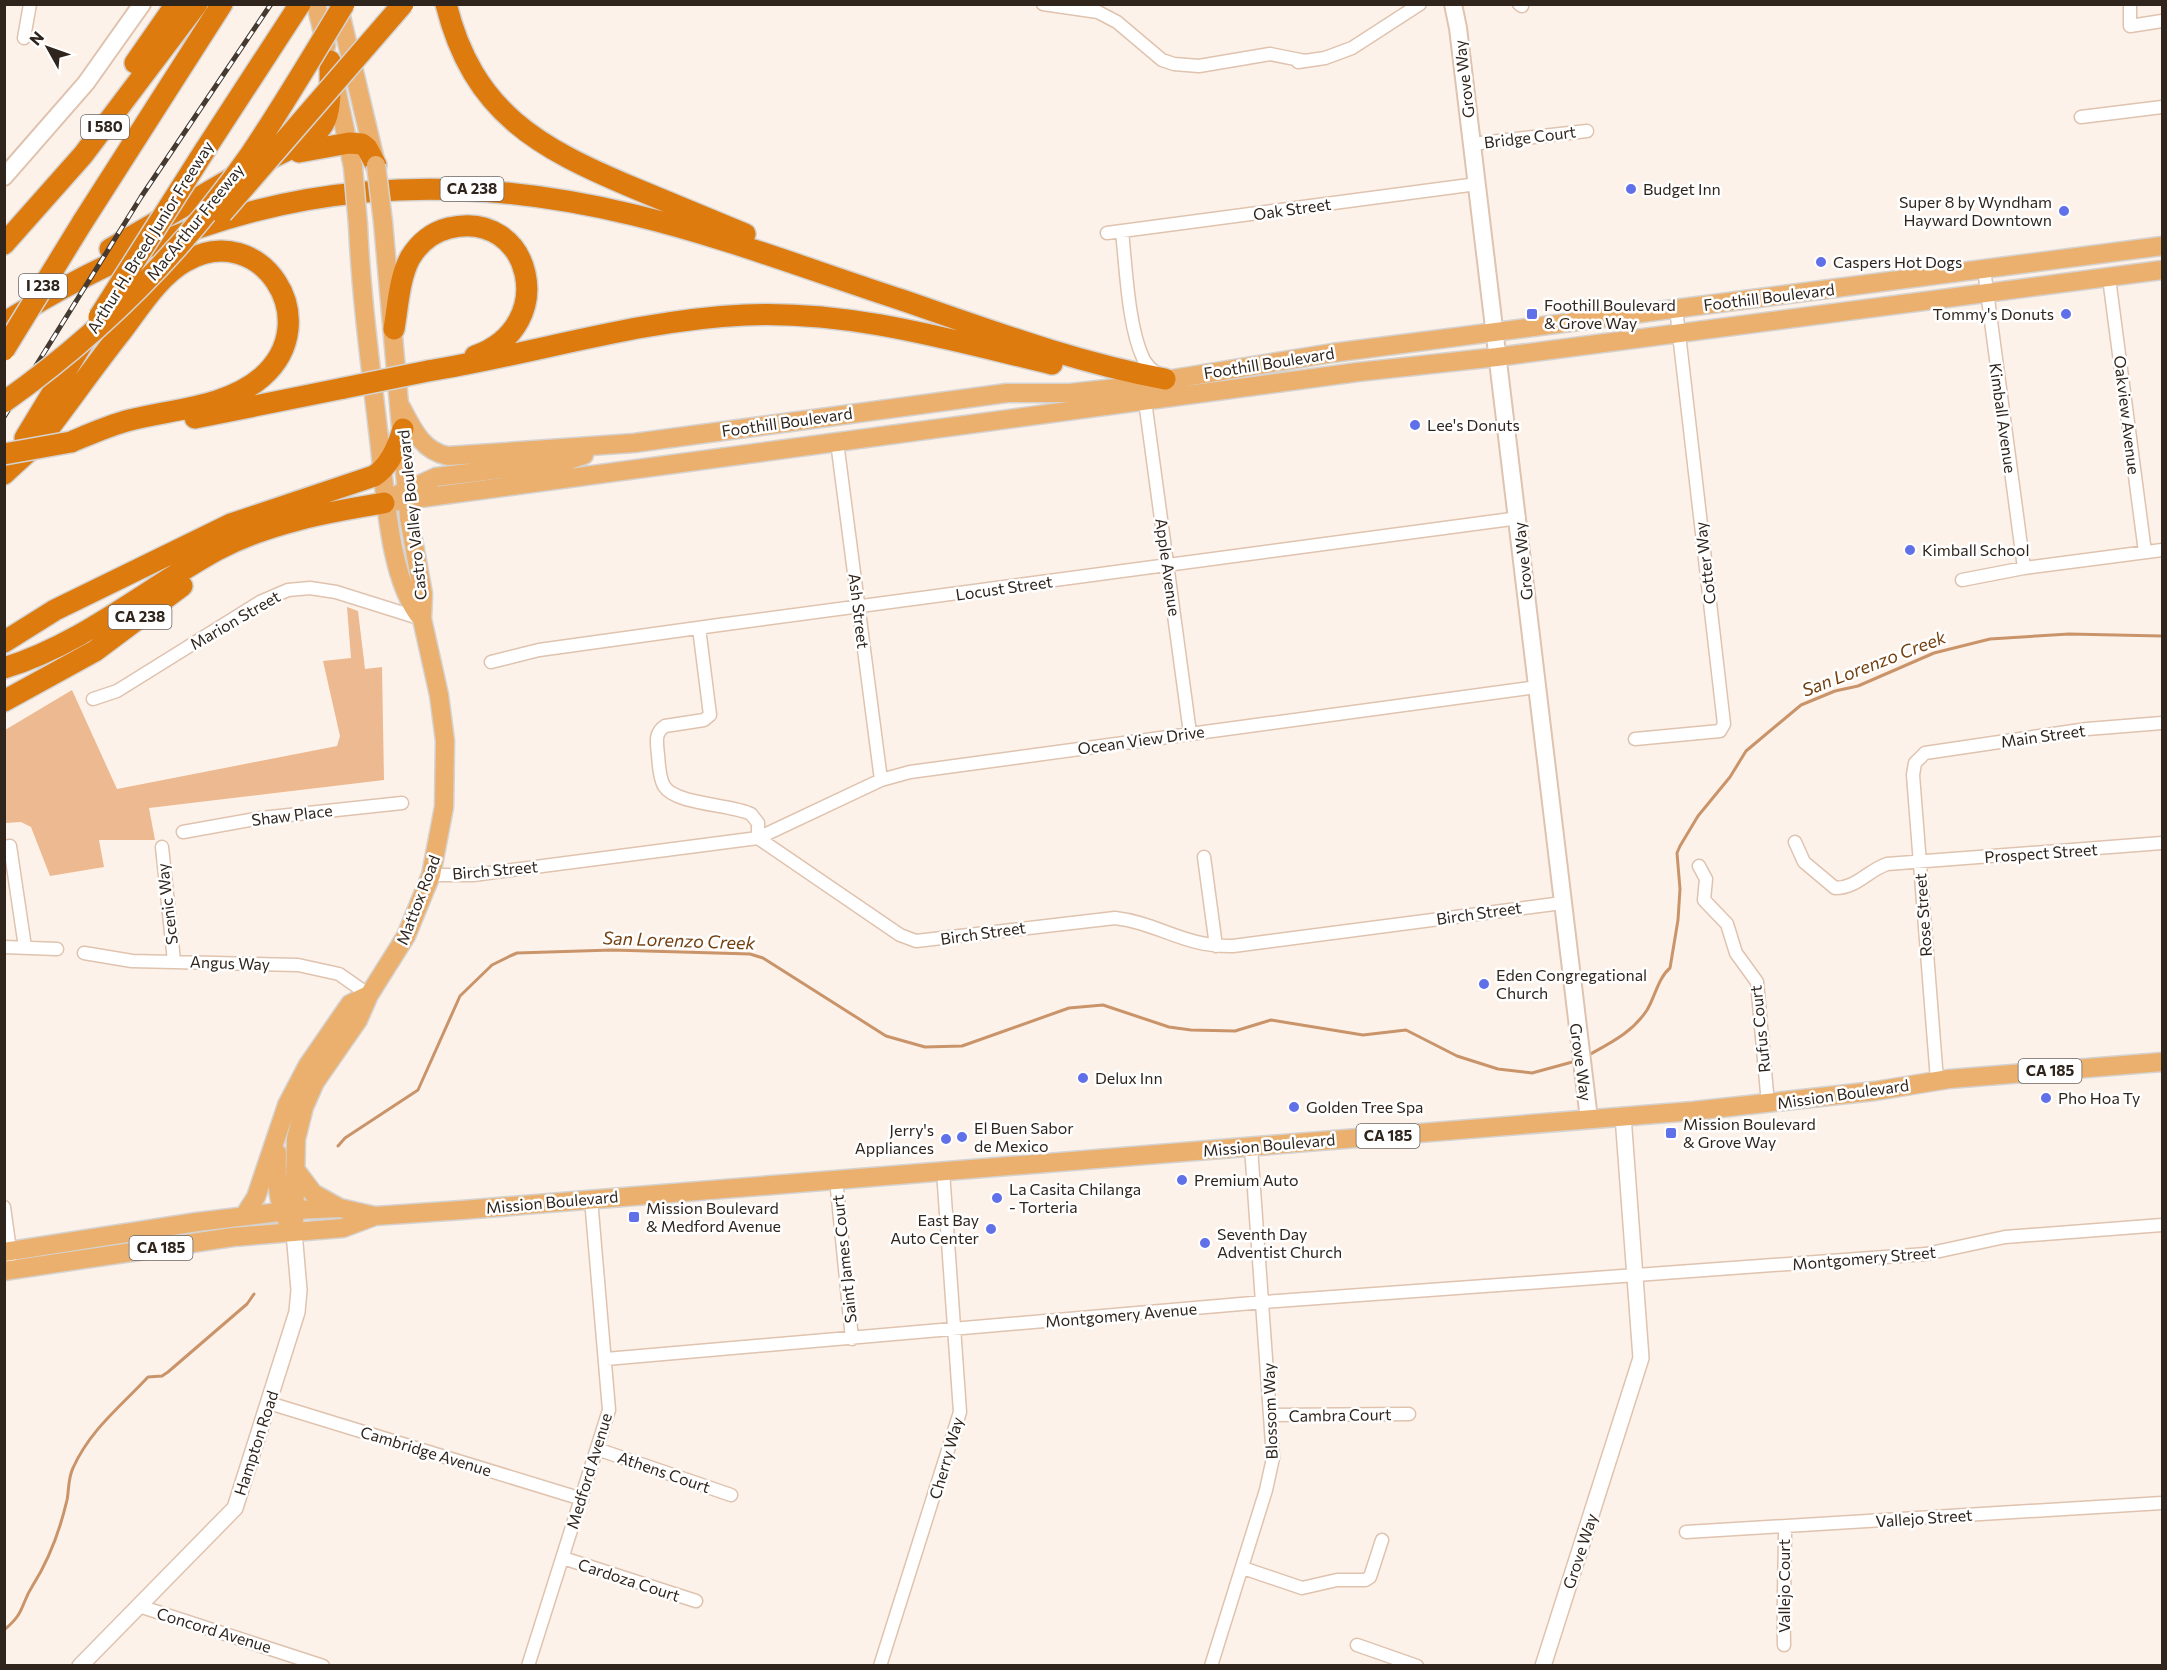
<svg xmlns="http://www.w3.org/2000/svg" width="2167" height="1670" viewBox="0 0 2167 1670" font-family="Commissioner,sans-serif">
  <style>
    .green { fill: #ecb991 }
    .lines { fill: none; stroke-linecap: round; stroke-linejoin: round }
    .stream { stroke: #ca946b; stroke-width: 3 }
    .minor-casing { stroke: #dfc3af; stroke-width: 15 }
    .tertiary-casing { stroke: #dfc3af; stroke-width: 18 }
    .secondary-casing { stroke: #dfc3af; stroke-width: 20 }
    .primary-casing { stroke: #d5d3d2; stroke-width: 21 }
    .motorway-casing { stroke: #d5d3d2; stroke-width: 24 }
    .minor { stroke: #fff; stroke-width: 12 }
    .tertiary { stroke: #fff; stroke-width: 15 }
    .secondary { stroke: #fff; stroke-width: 16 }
    .primary { stroke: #ebb06e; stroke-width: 18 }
    .motorway { stroke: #de7b0e; stroke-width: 21 }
    .rail-casing { stroke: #443a32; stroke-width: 5 }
    .rail { stroke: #fff; stroke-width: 3; stroke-dasharray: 9; stroke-linecap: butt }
    .primary-bridge-casing { stroke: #d5d3d2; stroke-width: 21; stroke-linecap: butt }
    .motorway-bridge-casing { stroke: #d5d3d2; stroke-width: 24; stroke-linecap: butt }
    .primary-bridge { stroke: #ebb06e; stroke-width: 18 }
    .motorway-bridge { stroke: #de7b0e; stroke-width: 21 }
    .poi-dot { fill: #6070e8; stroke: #fff; stroke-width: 2 }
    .labels { text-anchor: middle; stroke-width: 5; stroke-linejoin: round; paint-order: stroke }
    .shield { fill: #fff; stroke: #6d6661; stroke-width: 1.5 }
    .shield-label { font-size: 15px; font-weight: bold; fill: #2f251d }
    .street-label { font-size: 16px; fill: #2f251d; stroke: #fff }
    .poi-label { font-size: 16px; fill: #2f251d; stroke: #fff; text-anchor: start }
    .water-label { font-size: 18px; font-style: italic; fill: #73400f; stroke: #fff }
  </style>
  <rect width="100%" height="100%" fill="#fdf2e9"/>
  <path class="green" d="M347,607L358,611L365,669L382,667L384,780L149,808L155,840H99L104,867L50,876L31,827L21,822L5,823V730L72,690L117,789L337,746L340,736L323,661L351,658Z"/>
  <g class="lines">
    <path class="stream" d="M1587,1056C1610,1043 1632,1033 1647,1010C1655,997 1658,978 1670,968L1678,920L1680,889L1677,853L1680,846L1698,816L1730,777L1746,751L1801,705L1835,691L1858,686L1934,653L1990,639L2069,634L2162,636
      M338,1146L345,1138L418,1090L460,996L492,965L510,956L517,953L612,950L750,954L763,958L886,1036L925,1047L962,1046L1069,1008L1103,1005L1169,1027L1191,1030L1235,1031L1271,1020L1363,1035L1406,1030L1457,1056L1498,1069L1524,1072L1532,1073L1576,1061
      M4,1630C26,1612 20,1605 33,1585C50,1558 60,1530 67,1500C69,1490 68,1478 73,1468C90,1430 120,1407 148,1377L162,1376L168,1372L247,1304L254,1294"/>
    <g class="minor-casing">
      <path id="minor" d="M1043,4L1098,12L1117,22L1162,60L1174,64L1199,66L1270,54L1305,61
        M1519,4L1522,6
        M2130,7V26L2162,21
        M24,38L30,4
        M1298,62L1325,58L1352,48L1420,4
        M2081,117L2162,107
        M1472,144L1587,131
        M1122,232C1126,267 1128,326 1143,358C1146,365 1152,370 1159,375
        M1107,233L1477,184
        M1984,269L2024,568
        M2109,278L2145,552
        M1145,401L1190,733
        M837,442L881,780
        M1962,580L2024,568L2162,550
        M699,628L710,715L704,720L665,726C654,733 657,743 658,755C659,765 659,777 664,786C676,805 731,804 751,814L758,823V838
        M491,662L539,650L719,625L1519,518
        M93,699L117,691L260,602L288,590L310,588L336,592L422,619
        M1635,739L1720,731L1724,724L1676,308
        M183,832L261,818L402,803
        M758,838L900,935L916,941L1115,918C1159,923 1183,947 1233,946L1562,903
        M1795,842L1804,862L1835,888C1857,888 1867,871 1887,864L2162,843
        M4,847L10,846L25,947
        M162,847L174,961
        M1204,857L1216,946
        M1699,866L1706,879L1704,900L1727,924L1736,953L1757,982L1768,1104
        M431,875H473L758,838L881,780L910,772L1537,687
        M4,947L57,949
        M84,953L132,961L298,965L339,974L369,995
        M1937,1080L1913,775L1915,763L1925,753L2087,729L2162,723
        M836,1179L852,1339
        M4,1207L11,1257
        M606,1359L1264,1302L1926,1254L2005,1237L2162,1225
        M269,1403L582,1499
        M1272,1415L1409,1414
        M597,1449L731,1495
        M1686,1532L2162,1503
        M563,1558L696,1601
        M1243,1568L1302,1588L1337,1580H1365L1370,1577L1382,1540
        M139,1606L323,1666
        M1357,1645L1417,1666
        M1784,1645C1783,1605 1785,1567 1785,1527
        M528,1666L609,1410L591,1199
        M880,1666L960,1412L943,1171
        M1211,1666L1266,1490L1273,1458L1251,1147"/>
    </g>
    <g class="tertiary-casing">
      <path id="tertiary" d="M80,1666L235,1508L297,1312L299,1290L294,1232
        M1543,1666L1641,1358L1623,1116"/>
    </g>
    <g class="secondary-casing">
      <path id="secondary" d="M1453,4L1458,28L1589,1119
        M4,177L86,83L142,4"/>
    </g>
    <g class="primary-casing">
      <path id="primary" d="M316,4L326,46
        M338,4L375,160
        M334,79L353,167
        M358,225C361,294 370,361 378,430C385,482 387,579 422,619
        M401,407C412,428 422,451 448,456L634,443L1007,393H1070L1117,388L1332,353L2162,246
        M399,494L436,477L566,461L584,455
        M384,503L1358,372L1497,357L2162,270
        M277,1153C276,1175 277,1203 288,1222
        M295,1169L313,1193L338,1207
        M244,1216L256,1197L287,1105L308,1065L350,1004L369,995
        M294,1232L296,1139L304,1107L315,1082L358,1020L369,995L406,936L431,875L444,807L445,741L439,695L422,619L423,594L409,518L383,222
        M4,1252L197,1222L296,1210L340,1208L375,1216L462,1210L1693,1111L1875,1091L1949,1079L2162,1062
        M4,1271L233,1237L343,1228L375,1216"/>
    </g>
    <g class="motorway-casing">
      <path id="motorway" d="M446,4C473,113 539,148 634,188C671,203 708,219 745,234
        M135,63L176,4
        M205,150L300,4
        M299,152L349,143L362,144L367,148L376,165
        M267,160C330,130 331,131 330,61
        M82,223L222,4
        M4,244L83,155L197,4
        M110,249L234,177
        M4,323C206,195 400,158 634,215C725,237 813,271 902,300C989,330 1074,362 1165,379
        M394,329C398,306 399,279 410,258C419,243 433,232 449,228C531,208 561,326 475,356
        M428,371C534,354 637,320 745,315C850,310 951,340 1052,364
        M195,418L344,388
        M25,438L85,339
        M4,474C17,461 32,450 43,436C70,401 95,365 122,331C140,307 160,275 186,261C260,219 327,320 262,377C228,407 173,409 130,420C110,425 90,434 71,442
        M4,642L55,610L231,524L374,476C390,466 398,446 403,429
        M4,668C83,644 146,589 217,550C268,523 328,512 384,503
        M4,701L95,651L182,586"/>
    </g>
    <use href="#minor" class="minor"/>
    <use href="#tertiary" class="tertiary"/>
    <use href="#secondary" class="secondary"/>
    <use href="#primary" class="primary"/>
    <use href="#motorway" class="motorway"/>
    <g class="rail-casing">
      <path id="rail" d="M4,417L141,197L271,4"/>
    </g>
    <use href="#rail" class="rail"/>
    <g class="primary-bridge-casing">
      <path id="primary-bridge" d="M376,165L383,222
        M353,167L358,225"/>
    </g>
    <g class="motorway-bridge-casing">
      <path id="motorway-bridge" d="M222,213L403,4
        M99,317L205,150
        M4,350L82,223
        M344,388L428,371
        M4,402C100,334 183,251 250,155C283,106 313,55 344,4
        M4,454L71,442"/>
    </g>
    <use href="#primary-bridge" class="primary-bridge"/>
    <use href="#motorway-bridge" class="motorway-bridge"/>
  </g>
  <g class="poi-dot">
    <circle cx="1631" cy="189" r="6"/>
    <circle cx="2064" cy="211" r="6"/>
    <circle cx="1821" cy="262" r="6"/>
    <rect x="1526" y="308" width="12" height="12" rx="3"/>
    <circle cx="2066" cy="314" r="6"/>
    <circle cx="1415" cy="425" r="6"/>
    <circle cx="1910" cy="550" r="6"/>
    <circle cx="1484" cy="984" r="6"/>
    <circle cx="1083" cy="1078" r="6"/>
    <circle cx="2046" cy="1098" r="6"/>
    <circle cx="1294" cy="1107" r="6"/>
    <rect x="1665" y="1127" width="12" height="12" rx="3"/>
    <circle cx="962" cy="1137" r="6"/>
    <circle cx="946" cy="1139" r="6"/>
    <circle cx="1182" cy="1180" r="6"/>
    <circle cx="997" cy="1198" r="6"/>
    <rect x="628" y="1211" width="12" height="12" rx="3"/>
    <circle cx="991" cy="1229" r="6"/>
    <circle cx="1205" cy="1243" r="6"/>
  </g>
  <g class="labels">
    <g class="shield">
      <rect x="81" y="115" width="48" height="24" rx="4.5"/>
      <rect x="440.5" y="177" width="63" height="24" rx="4.5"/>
      <rect x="19" y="274" width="48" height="24" rx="4.5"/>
      <rect x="108.5" y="605" width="63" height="24" rx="4.5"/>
      <rect x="2018.5" y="1059" width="63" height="24" rx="4.5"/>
      <rect x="1356.5" y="1124" width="63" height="24" rx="4.5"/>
      <rect x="129.5" y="1236" width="63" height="24" rx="4.5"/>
    </g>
    <g class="shield-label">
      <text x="105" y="132">I 580</text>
      <text x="472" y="194">CA 238</text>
      <text x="43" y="291">I 238</text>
      <text x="140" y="622">CA 238</text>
      <text x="2050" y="1076">CA 185</text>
      <text x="1388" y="1141">CA 185</text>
      <text x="161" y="1253">CA 185</text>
    </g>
    <g class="street-label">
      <text transform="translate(1464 79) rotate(-97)" y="6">Grove Way</text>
      <text transform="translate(1530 137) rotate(-7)" y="6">Bridge Court</text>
      <text transform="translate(1292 209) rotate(-8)" y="6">Oak Street</text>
      <text transform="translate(195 222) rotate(-51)" y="6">MacArthur Freeway</text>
      <text transform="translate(150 237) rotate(-58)" y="6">Arthur H. Breed Junior Freeway</text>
      <text transform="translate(1769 297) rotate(-7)" y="6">Foothill Boulevard</text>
      <text transform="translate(1269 363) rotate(-9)" y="6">Foothill Boulevard</text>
      <text transform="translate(2127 415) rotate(83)" y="6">Oakview Avenue</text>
      <text transform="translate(2003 418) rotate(82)" y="6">Kimball Avenue</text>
      <text transform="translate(787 422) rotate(-8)" y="6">Foothill Boulevard</text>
      <text transform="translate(412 515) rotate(-96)" y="6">Castro Valley Boulevard</text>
      <text transform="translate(1523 561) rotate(-96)" y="6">Grove Way</text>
      <text transform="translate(1705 563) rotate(-97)" y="6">Cotter Way</text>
      <text transform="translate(1168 567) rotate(82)" y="6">Apple Avenue</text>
      <text transform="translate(1004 588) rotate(-8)" y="6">Locust Street</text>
      <text transform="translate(859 611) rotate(83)" y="6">Ash Street</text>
      <text transform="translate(235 620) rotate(-30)" y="6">Marion Street</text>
      <text transform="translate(2043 736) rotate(-8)" y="6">Main Street</text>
      <text transform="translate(1141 740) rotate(-8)" y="6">Ocean View Drive</text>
      <text transform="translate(292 815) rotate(-7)" y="6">Shaw Place</text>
      <text transform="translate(2041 853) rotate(-4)" y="6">Prospect Street</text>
      <text transform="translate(495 870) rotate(-5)" y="6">Birch Street</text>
      <text transform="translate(418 900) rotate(-69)" y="6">Mattox Road</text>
      <text transform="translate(167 904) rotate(-97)" y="6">Scenic Way</text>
      <text transform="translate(1479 913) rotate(-8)" y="6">Birch Street</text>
      <text transform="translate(1923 915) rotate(-94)" y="6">Rose Street</text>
      <text transform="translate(983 933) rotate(-8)" y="6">Birch Street</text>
      <text transform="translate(230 963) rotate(2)" y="6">Angus Way</text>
      <text transform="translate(1760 1029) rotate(-96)" y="6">Rufus Court</text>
      <text transform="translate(1581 1062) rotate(82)" y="6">Grove Way</text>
      <text transform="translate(1843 1094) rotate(-8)" y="6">Mission Boulevard</text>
      <text transform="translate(1269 1145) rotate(-5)" y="6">Mission Boulevard</text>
      <text transform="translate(552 1202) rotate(-5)" y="6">Mission Boulevard</text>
      <text transform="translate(1864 1258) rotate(-5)" y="6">Montgomery Street</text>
      <text transform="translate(844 1259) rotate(-96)" y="6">Saint James Court</text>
      <text transform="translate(1121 1315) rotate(-5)" y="6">Montgomery Avenue</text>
      <text transform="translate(1270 1411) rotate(-92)" y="6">Blossom Way</text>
      <text transform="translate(1340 1415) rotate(-1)" y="6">Cambra Court</text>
      <text transform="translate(256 1443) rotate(-72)" y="6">Hampton Road</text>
      <text transform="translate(426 1451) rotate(17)" y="6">Cambridge Avenue</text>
      <text transform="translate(946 1458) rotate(-74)" y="6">Cherry Way</text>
      <text transform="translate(589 1471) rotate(-73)" y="6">Medford Avenue</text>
      <text transform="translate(664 1472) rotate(19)" y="6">Athens Court</text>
      <text transform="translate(1924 1518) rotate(-4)" y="6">Vallejo Street</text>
      <text transform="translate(1580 1551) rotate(-72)" y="6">Grove Way</text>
      <text transform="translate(629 1580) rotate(18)" y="6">Cardoza Court</text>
      <text transform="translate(1784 1586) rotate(-90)" y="6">Vallejo Court</text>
      <text transform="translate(214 1630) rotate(17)" y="6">Concord Avenue</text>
    </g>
    <g class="poi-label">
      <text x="1643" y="195">Budget Inn</text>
      <text x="2052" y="208" text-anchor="end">Super 8 by Wyndham<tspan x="2052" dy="18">Hayward Downtown</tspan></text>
      <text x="1833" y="268">Caspers Hot Dogs</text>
      <text x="1544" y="311">Foothill Boulevard<tspan x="1544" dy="18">&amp; Grove Way</tspan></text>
      <text x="2054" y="320" text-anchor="end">Tommy's Donuts</text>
      <text x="1427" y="431">Lee's Donuts</text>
      <text x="1922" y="556">Kimball School</text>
      <text x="1496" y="981">Eden Congregational<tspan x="1496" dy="18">Church</tspan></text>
      <text x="1095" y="1084">Delux Inn</text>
      <text x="2058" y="1104">Pho Hoa Ty</text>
      <text x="1306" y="1113">Golden Tree Spa</text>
      <text x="1683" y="1130">Mission Boulevard<tspan x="1683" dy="18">&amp; Grove Way</tspan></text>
      <text x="974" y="1134">El Buen Sabor<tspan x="974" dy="18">de Mexico</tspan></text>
      <text x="934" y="1136" text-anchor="end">Jerry's<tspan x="934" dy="18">Appliances</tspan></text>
      <text x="1194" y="1186">Premium Auto</text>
      <text x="1009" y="1195">La Casita Chilanga<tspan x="1009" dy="18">- Torteria</tspan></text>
      <text x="646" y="1214">Mission Boulevard<tspan x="646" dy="18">&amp; Medford Avenue</tspan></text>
      <text x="979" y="1226" text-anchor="end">East Bay<tspan x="979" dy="18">Auto Center</tspan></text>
      <text x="1217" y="1240">Seventh Day<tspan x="1217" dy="18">Adventist Church</tspan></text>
    </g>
    <g class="water-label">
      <text transform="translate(1874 664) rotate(-21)" y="6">San Lorenzo Creek</text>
      <text transform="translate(679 941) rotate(2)" y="6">San Lorenzo Creek</text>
    </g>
  </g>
  <rect width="2167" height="1670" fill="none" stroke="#2f251d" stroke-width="12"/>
  <g transform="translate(48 48) rotate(310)" stroke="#ffffff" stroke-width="4.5" paint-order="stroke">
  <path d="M0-4.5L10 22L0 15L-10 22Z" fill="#2f251d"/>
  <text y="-9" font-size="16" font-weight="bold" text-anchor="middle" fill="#2f251d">N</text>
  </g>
</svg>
